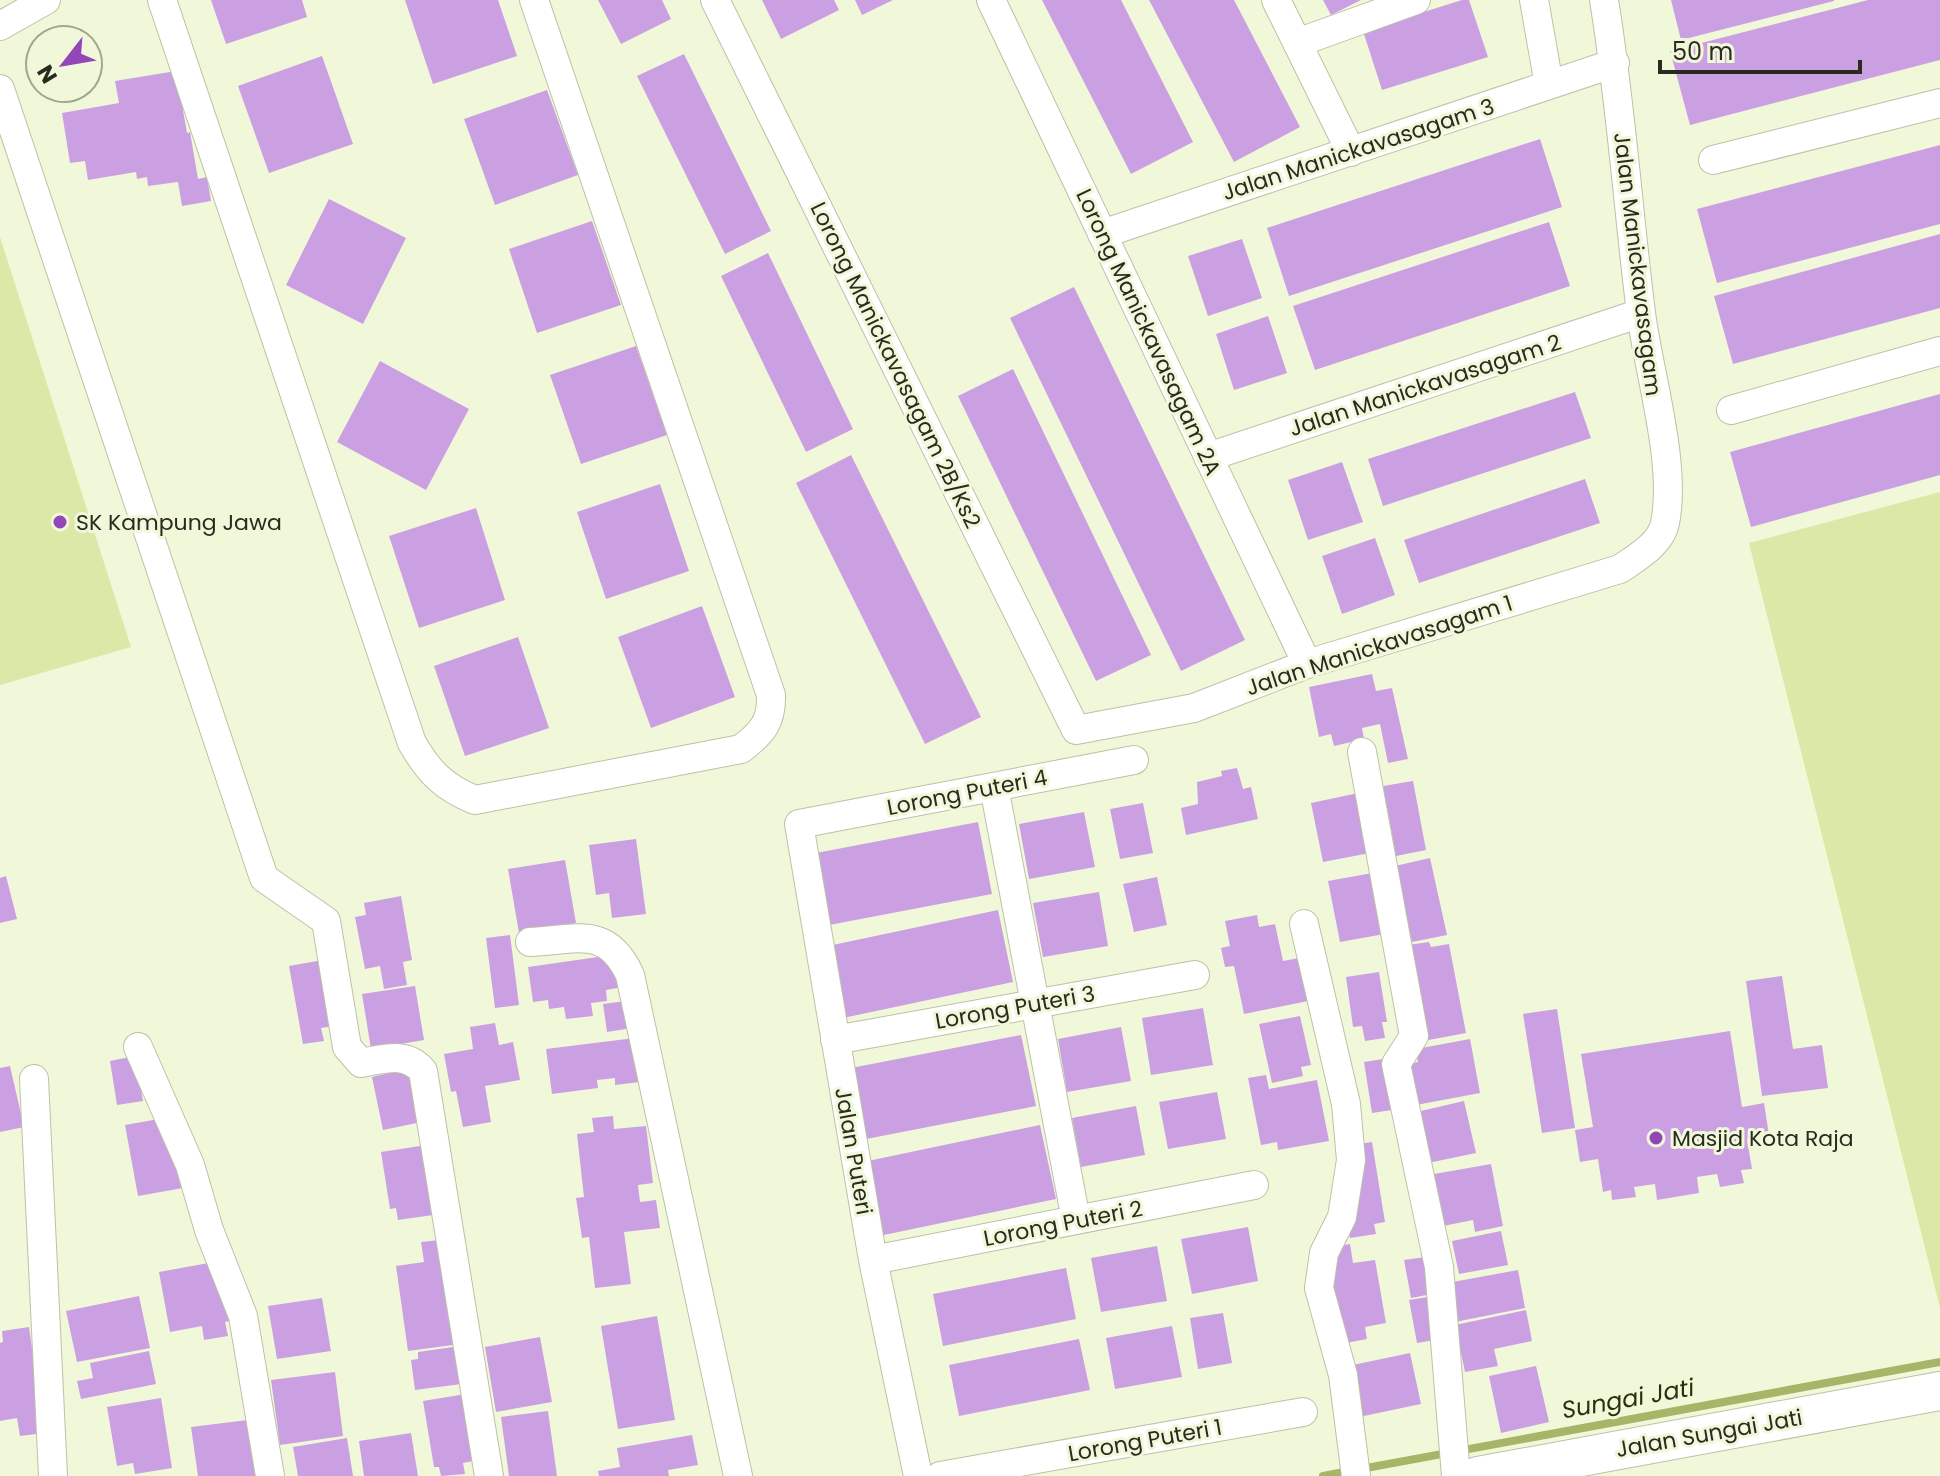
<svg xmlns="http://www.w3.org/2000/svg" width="1940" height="1476" viewBox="0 0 1940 1476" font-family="Poppins,sans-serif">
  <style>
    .green { fill: #dbe8a8 }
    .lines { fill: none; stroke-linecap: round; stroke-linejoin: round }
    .stream { stroke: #a7b568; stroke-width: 8 }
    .building { fill: #cba0e3 }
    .minor-casing { stroke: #bcc2a5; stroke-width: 30 }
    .secondary-casing { stroke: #bcc2a5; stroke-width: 40 }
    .minor { stroke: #fff; stroke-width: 28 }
    .secondary { stroke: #fff; stroke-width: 38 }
    .poi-dot { fill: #9246b7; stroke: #f1f8d9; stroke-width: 3 }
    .labels { text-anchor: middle; stroke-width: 6; stroke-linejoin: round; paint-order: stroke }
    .street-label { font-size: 22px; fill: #292b20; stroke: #f1f8d9 }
    .poi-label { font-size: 22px; fill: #292b20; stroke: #f1f8d9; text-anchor: start }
    .water-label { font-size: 24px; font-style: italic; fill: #2a300e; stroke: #f1f8d9 }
  </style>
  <rect width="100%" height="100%" fill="#f1f8d9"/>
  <path class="green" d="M0,237L131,647L0,685Z
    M1940,492V1308L1749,543Z"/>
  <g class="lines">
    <path class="stream" d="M1323,1476L1940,1362"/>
  </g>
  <path class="building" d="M211,0H302L307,17L226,44Z
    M405,0H498L517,56L433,84Z
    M598,0H662L671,19L621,44Z
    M762,0H834L839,10L781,39Z
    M855,0H893L862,15Z
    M1042,0H1121L1193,142L1131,174Z
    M1149,0H1234L1300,127L1234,162Z
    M1323,0H1361L1331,15Z
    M1462,0H1469L1488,57L1382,90L1363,31Z
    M1671,0H1834V1L1681,40Z
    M1868,0H1940V60L1690,125L1670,51Z
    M684,54L771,231L725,254L637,76Z
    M322,56L353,144L269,173L238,86Z
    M182,70L180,93L187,133L190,132L198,179L207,177L211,201L182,206L178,182L148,186L147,177L137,179L136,172L88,180L85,161L70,163L62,113L119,103L115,81Z
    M547,90L578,175L495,205L464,119Z
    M1540,139L1562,207L1289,296L1267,228Z
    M1940,145V224L1717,283L1697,209Z
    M329,199L406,238L363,324L286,285Z
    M592,221L621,305L537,333L509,249Z
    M1549,222L1570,286L1315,370L1293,306Z
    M1940,234V308L1733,364L1714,296Z
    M1242,239L1262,298L1208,316L1188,256Z
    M768,253L853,429L806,452L721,276Z
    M1074,287L1245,640L1181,671L1010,318Z
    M1268,316L1287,373L1234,390L1216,334Z
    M636,346L667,435L581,464L550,375Z
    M380,361L469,409L426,490L337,442Z
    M1013,369L1151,655L1096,681L958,396Z
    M1575,392L1591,438L1383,506L1368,459Z
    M1940,394V475L1751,527L1730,452Z
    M851,455L981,717L925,744L796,483Z
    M1342,462L1363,522L1308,540L1288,480Z
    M1585,479L1600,523L1419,583L1404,540Z
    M660,484L689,571L606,599L577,512Z
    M476,508L505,600L419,628L389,536Z
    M1375,538L1395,595L1342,614L1322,556Z
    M702,606L735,697L651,728L618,637Z
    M518,637L549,728L465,756L434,666Z
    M1372,674L1376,691L1392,688L1408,759L1388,763L1380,724L1362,728L1364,739L1334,746L1331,734L1319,737L1309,687Z
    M1237,768L1243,789L1251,787L1258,819L1186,835L1181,808L1198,804L1197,782L1222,776L1221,771Z
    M1413,781L1426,850L1396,856L1383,786Z
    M1363,792L1375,852L1323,862L1311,803Z
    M1143,803L1153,853L1120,859L1110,809Z
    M1084,812L1095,867L1029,879L1019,824Z
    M978,822L992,894L824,926L811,854Z
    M636,839L646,914L612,918L609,893L596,895L589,845Z
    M1430,858L1447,935L1412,942L1395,866Z
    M565,860L576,923L519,933L508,869Z
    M1378,872L1390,933L1340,942L1328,881Z
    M6,876L17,919L0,923V878Z
    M1157,877L1167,925L1134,932L1123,884Z
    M1099,892L1108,946L1043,957L1033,903Z
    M401,896L412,960L403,962L407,985L384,989L380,966L365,969L355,917L366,915L364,903Z
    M998,910L1013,982L843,1018L828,946Z
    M1257,915L1259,927L1275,924L1283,961L1299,958L1308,1001L1244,1014L1234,966L1225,967L1221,948L1230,946L1225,921Z
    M510,935L519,1005L495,1008L486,938Z
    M1429,942L1431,947L1449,944L1466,1033L1418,1042L1408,945Z
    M619,954L623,987L606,990L607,1001L591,1003L593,1016L566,1019L564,1007L549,1009L548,1000L533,1002L528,967Z
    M334,958L347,1024L321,1028L324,1041L303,1044L289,966Z
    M1379,972L1387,1022H1382L1385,1038L1365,1041L1362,1026L1353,1027L1346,977Z
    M1782,976L1793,1049L1822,1045L1828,1088L1762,1096L1746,981Z
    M415,986L424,1040L371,1049L362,994Z
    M634,1000L638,1027L607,1032L603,1004Z
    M1203,1008L1213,1065L1151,1075L1142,1018Z
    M1557,1009L1575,1128L1542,1133L1523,1014Z
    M1300,1016L1311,1065L1301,1067L1303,1076L1272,1083L1259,1024Z
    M495,1023L499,1045L513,1042L520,1080L485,1086L491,1122L463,1127L456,1091L451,1092L444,1054L473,1049L470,1027Z
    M1121,1027L1131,1081L1067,1092L1058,1039Z
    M1730,1031L1742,1107L1764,1103L1769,1135L1747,1139L1752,1169L1741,1170L1744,1183L1720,1187L1717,1174L1697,1177L1699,1193L1657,1200L1655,1184L1634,1187L1636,1197L1612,1200L1611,1190L1603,1192L1598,1159L1580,1162L1575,1130L1593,1127L1581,1054Z
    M1021,1035L1036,1106L861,1140L846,1069Z
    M643,1037L648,1081L615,1085V1078L597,1080L598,1088L552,1094L546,1049Z
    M1470,1039L1480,1093L1416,1105L1409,1064L1418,1062L1416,1049Z
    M135,1056L143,1101L117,1105L110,1061Z
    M1383,1059L1392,1110L1372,1113L1364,1062Z
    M10,1066L24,1127L0,1132V1068Z
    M419,1066L431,1120L383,1130L372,1077Z
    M1266,1075L1269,1089L1317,1080L1329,1141L1278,1150L1277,1142L1261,1145L1248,1078Z
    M1217,1092L1226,1139L1168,1149L1159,1102Z
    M1464,1101L1476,1153L1423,1164L1412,1113Z
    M1136,1106L1145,1155L1081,1167L1072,1118Z
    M613,1116L614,1129L646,1126L653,1183L638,1185L640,1202L656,1200L660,1228L624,1232L631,1284L595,1288L589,1237L582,1238L576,1198L584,1197L577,1134L594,1132L592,1118Z
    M170,1117L183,1188L138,1196L125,1125Z
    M1040,1125L1056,1199L879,1236L863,1162Z
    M1372,1142L1385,1222L1374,1224L1376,1234L1350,1238L1346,1212V1146Z
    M433,1144V1215L398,1220L396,1208L390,1209L381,1152Z
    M1491,1164L1503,1226L1475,1232L1473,1220L1433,1228L1423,1176Z
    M1248,1227L1258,1281L1192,1294L1181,1239Z
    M1501,1231L1508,1265L1459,1274L1452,1241Z
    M440,1240L460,1344L408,1351L396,1266L424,1262L421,1242Z
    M1350,1244L1353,1263L1375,1260L1386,1323L1365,1327L1367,1339L1341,1344L1316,1250Z
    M1157,1246L1167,1301L1101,1312L1091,1258Z
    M1425,1257L1432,1294L1411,1298L1404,1260Z
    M225,1260L236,1320L225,1322L228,1336L204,1340L202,1326L170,1332L159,1272Z
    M1066,1268L1076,1319L943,1346L933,1294Z
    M1518,1270L1525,1308L1455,1322L1447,1283Z
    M139,1296L150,1348L77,1362L66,1311Z
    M1434,1296L1441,1339L1417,1343L1409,1300Z
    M322,1298L331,1351L277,1359L268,1306Z
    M1526,1310L1532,1341L1494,1349L1498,1366L1465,1372L1455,1325Z
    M1223,1313L1232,1363L1198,1369L1190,1318Z
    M657,1316L675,1420L618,1429L601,1326Z
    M1172,1326L1182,1377L1115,1389L1106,1338Z
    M29,1327L44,1433L20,1436L17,1418L0,1421V1343L3,1342L2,1331Z
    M540,1337L552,1402L496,1412L485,1347Z
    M1079,1339L1090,1390L959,1416L949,1365Z
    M453,1347L455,1354L465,1352L469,1383L415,1390L411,1360L418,1359V1352Z
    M149,1351L156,1384L81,1399L77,1381L93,1378L90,1363Z
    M1410,1353L1421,1404L1359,1417L1348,1366Z
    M1536,1366L1549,1422L1501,1433L1489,1376Z
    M335,1372L343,1436L280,1445L271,1380Z
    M472,1393L484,1459L463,1463L465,1474L441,1476L439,1467H434L423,1401Z
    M161,1398L172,1468L135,1474L133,1463L117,1466L107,1407Z
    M548,1411L557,1476H509L501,1417Z
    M256,1419L264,1476H198L191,1427Z
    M411,1433L418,1476H364L359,1441Z
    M692,1435L698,1465L668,1470L669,1476H599L598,1471L620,1467L617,1448Z
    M347,1438L353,1476H298L293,1447Z"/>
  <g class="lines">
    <g class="minor-casing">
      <path id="minor" d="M162,0L412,743C429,772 443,787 475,800L741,749C762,733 772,722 771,695L534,0
        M715,0L1076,730L1194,708L1307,664L1620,569C1636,558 1661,544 1665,523C1677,464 1649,374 1641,313C1628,209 1621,104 1604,0
        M991,0L1307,664
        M1276,0L1351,152
        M1534,0L1549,85
        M0,26L46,0
        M1297,43L1416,0
        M0,89L264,878L326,921L347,1047L361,1063C385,1059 406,1051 423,1071L489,1476
        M1713,160L1940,103
        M1102,234L1615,63
        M1731,410L1940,351
        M1208,457L1641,313
        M1362,752L1414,1036L1396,1064L1439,1267L1456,1476
        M994,787L1076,1220
        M1304,924L1346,1104L1351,1160L1342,1217L1324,1253L1319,1288L1343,1375L1356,1476
        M530,942C577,940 607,925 630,975L738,1476
        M835,1040L1195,975
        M138,1047L190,1165L209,1230L243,1316L270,1476
        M34,1079L53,1476
        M873,1260L1254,1185
        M918,1476L873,1260L799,824L1134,760
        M940,1476L1303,1412"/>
    </g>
    <g class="secondary-casing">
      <path id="secondary" d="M1478,1476L1940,1391"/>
    </g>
    <use href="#minor" class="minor"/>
    <use href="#secondary" class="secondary"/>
  </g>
  <g class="poi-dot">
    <circle cx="60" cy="522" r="8"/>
    <circle cx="1656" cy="1138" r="8"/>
  </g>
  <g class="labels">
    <g class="street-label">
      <text transform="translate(1358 149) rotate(-18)" y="8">Jalan Manickavasagam 3</text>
      <text transform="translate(1638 264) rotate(83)" y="8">Jalan Manickavasagam</text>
      <text transform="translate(1149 332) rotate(65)" y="8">Lorong Manickavasagam 2A</text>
      <text transform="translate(896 365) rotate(64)" y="8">Lorong Manickavasagam 2B/Ks2</text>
      <text transform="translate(1425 385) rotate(-18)" y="8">Jalan Manickavasagam 2</text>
      <text transform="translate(1379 645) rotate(-18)" y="8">Jalan Manickavasagam 1</text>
      <text transform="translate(967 792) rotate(-11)" y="8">Lorong Puteri 4</text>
      <text transform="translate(1015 1007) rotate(-10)" y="8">Lorong Puteri 3</text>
      <text transform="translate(854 1151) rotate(80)" y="8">Jalan Puteri</text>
      <text transform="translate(1063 1223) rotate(-11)" y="8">Lorong Puteri 2</text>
      <text transform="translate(1709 1433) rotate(-10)" y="8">Jalan Sungai Jati</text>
      <text transform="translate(1145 1440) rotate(-10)" y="8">Lorong Puteri 1</text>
    </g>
    <g class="poi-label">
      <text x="76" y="530">SK Kampung Jawa</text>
      <text x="1672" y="1146">Masjid Kota Raja</text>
    </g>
    <g class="water-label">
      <text transform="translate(1628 1399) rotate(-10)" y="8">Sungai Jati</text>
    </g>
  </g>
  <g transform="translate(64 64) rotate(239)"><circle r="38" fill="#f1f8d9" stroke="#a1a68f" stroke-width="2"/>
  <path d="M0-6L14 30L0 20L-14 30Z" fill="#9246b7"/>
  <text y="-12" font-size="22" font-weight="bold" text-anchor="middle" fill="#292b20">N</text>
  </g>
  <path d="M1660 60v12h200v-12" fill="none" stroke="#292b20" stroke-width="4"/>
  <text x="1672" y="60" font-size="24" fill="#292b20" stroke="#f1f8d9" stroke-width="6" paint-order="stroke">50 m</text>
</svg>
